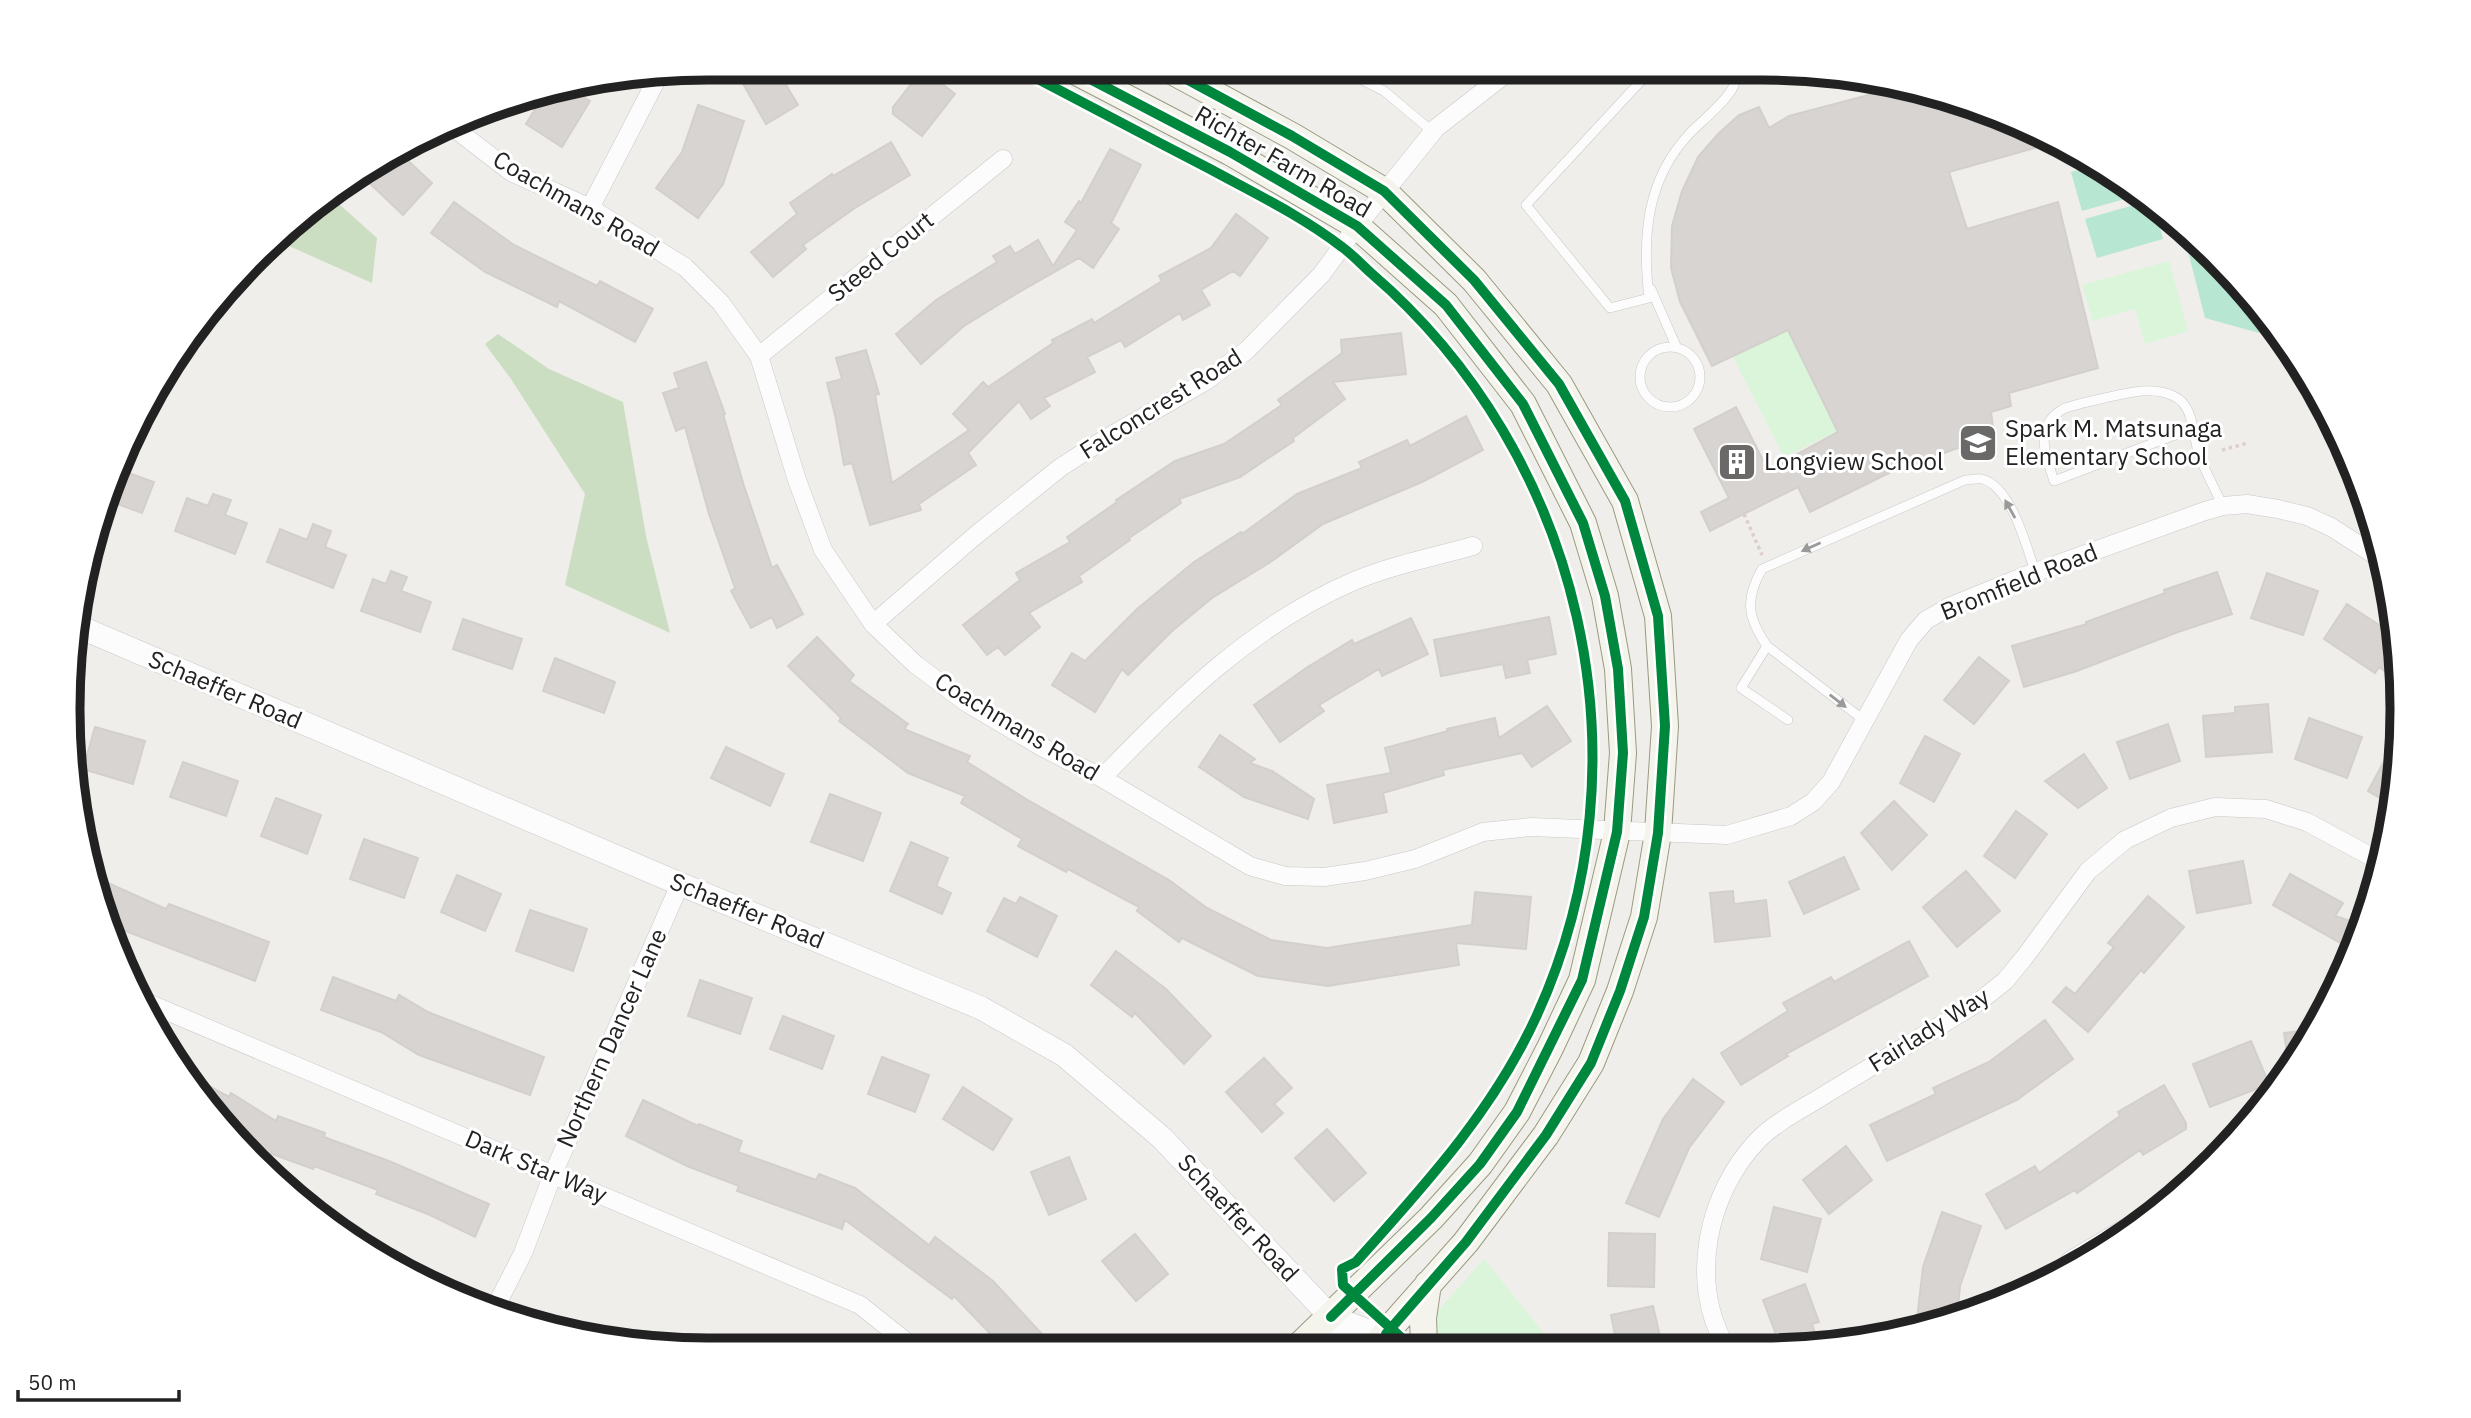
<svg xmlns="http://www.w3.org/2000/svg" width="2471" height="1418" viewBox="0 0 2471 1418" font-family="'IBM Plex Sans',sans-serif">
  <style>
    .forest { fill: #cbdec1 }
    .park { fill: #daf5da }
    .pitch { fill: #b7e6d2 }
    .building { fill: #d7d4d2; stroke: #d3d0cc; stroke-width: 2 }
    .lines { fill: none; stroke-linecap: round; stroke-linejoin: round }
    .service-casing { stroke: #c9c8c7; stroke-width: 10 }
    .minor-casing { stroke: #c9c8c7; stroke-width: 19 }
    .tertiary-casing { stroke: #c9c8c7; stroke-width: 24 }
    .secondary-casing { stroke: #999a82; stroke-width: 28 }
    .path { stroke: #dccecd; stroke-width: 3.5; stroke-dasharray: 3.5 3.5; stroke-linecap: butt }
    .service { stroke: #fdfcfc; stroke-width: 9 }
    .minor { stroke: #fdfcfc; stroke-width: 18 }
    .tertiary { stroke: #fdfcfc; stroke-width: 23 }
    .secondary { stroke: #f4f4ed; stroke-width: 26 }
    .cycleway-casing { stroke: #fff; stroke-width: 15 }
    .cycleway { stroke: #00873e; stroke-width: 10 }
    .oneway { fill: #9a9a9a }
    .labels { text-anchor: middle; stroke-width: 6; stroke-linejoin: round; paint-order: stroke }
    .street-label { font-size: 24px; fill: #222; stroke: #fff }
    .poi-label { font-size: 24px; fill: #222; stroke: #fff; text-anchor: start }
    .rim { fill: none; stroke: #222; stroke-width: 9 }
  </style>
  <rect width="100%" height="100%" fill="#f0eeeb"/>
  <path class="forest" d="M329,195L377,238L372,283L280,242L319,200Z
    M498,334L549,369L623,402L646,536L670,633L565,585L585,494L511,379L485,344Z"/>
  <path class="park" d="M2169,261L2188,331L2145,344L2135,309L2093,321L2082,285Z
    M1788,330L1826,406L1852,424L1784,457L1733,357Z
    M1484,1259L1553,1345L1418,1346V1333Z"/>
  <path class="pitch" d="M2097,165L2139,195L2082,211L2071,172Z
    M2148,201L2154,206L2163,239L2097,258L2085,219Z
    M2181,224L2271,319L2274,325L2259,333L2205,318Z"/>
  <path class="building" d="M766,68H776L798,105L766,124L742,82Z
    M923,69L955,94L922,136L893,114V107Z
    M1895,88L1968,102L2056,142L1949,172L1967,229L2058,202L2098,368L2009,393L2011,406L1991,412L1994,435L1891,472L1810,512L1798,487L1710,531L1701,512L1729,498L1694,429L1736,407L1768,470L1838,432L1788,330L1712,366L1680,302L1671,268L1672,226L1682,191L1698,157L1718,134L1739,115L1759,107L1769,128L1789,116Z
    M573,91L590,101L562,147L526,124L543,96Z
    M698,105L744,121L723,184L698,218L656,188L682,152Z
    M891,142L910,175L855,208L803,245L806,249L773,277L751,252L797,214L790,203L832,174L833,176Z
    M1110,149L1141,165L1111,223L1119,229L1093,268L1079,258L1016,294L964,326L921,364L896,334L936,300L997,262L993,256L1010,246L1015,254L1038,240L1053,266L1077,230L1065,222L1079,201L1081,203Z
    M403,156L432,183L403,215L363,177Z
    M454,202L514,245L597,286L600,281L653,309L635,342L559,301L557,307L485,272L431,233Z
    M1236,214L1268,238L1240,276L1233,271L1201,290L1210,305L1183,320L1180,313L1125,347L1121,340L1087,357L1095,372L1044,398L1050,406L1031,419L1019,401L968,453L976,465L919,504L921,510L870,525L852,463L844,465L835,415L827,383L842,379L836,358L866,350L879,394L875,395L892,483L969,430L953,414L983,382L988,387L1053,343L1052,340L1092,319L1094,323L1162,281L1159,276L1211,248Z
    M1401,333L1406,374L1333,382L1345,399L1293,438L1294,441L1240,477L1179,499L1181,503L1129,538L1130,540L1079,576L1082,582L1029,613L1040,627L1005,655L998,647L987,655L963,625L1020,580L1016,573L1070,542L1067,537L1117,502L1116,500L1175,461L1224,444L1282,405L1278,400L1342,353L1341,340Z
    M706,362L725,414H723L744,486L772,568L777,565L803,614L777,628L772,617L751,628L731,591L735,588L709,514L685,427L676,431L663,393L679,388L674,373Z
    M1466,416L1483,450L1422,482L1323,524L1272,561L1212,598L1171,632L1128,675L1122,669L1095,712L1052,685L1072,653L1085,661L1137,609L1194,562L1241,532L1242,534L1297,494L1362,468L1359,462L1407,440L1410,446Z
    M123,471L154,482L142,513L109,501Z
    M213,494L231,500L225,515L247,523L235,554L175,531L187,498L208,506Z
    M313,524L331,531L325,547L346,555L333,588L267,562L280,529L307,540Z
    M391,571L407,577L401,591L431,602L420,632L361,611L373,579L386,584Z
    M2217,572L2232,614L2178,632L2077,671L2024,687L2012,646L2087,624L2086,622L2165,593L2164,590Z
    M2267,573L2318,591L2303,635L2251,618Z
    M2347,604L2396,636L2401,667V683L2379,667L2375,673L2324,639Z
    M1549,617L1556,654L1527,660L1530,673L1506,678L1503,664L1441,676L1434,640Z
    M1411,618L1428,654L1382,676L1379,669L1319,705L1324,711L1280,742L1254,705L1306,668L1352,640L1354,644Z
    M463,619L522,639L512,669L453,649Z
    M817,637L854,675L849,681L908,724L904,729L970,756L967,762L1026,799L1169,880L1207,908L1271,940L1327,948L1472,925L1475,892L1531,897L1526,949L1456,943L1459,965L1328,986L1258,976L1182,938L1179,942L1137,911L1139,907L1068,869L1066,872L1018,846L1022,839L961,803L965,796L908,773L839,721L841,718L788,666Z
    M1979,657L2009,681L1974,724L1944,700Z
    M555,658L615,682L604,713L543,691Z
    M2268,704L2272,752L2206,757L2203,716L2235,713V707Z
    M1547,706L1571,741L1532,767L1522,753L1443,770L1444,775L1383,793L1387,812L1334,823L1327,785L1391,773L1385,748L1448,731L1447,729L1495,718L1499,738Z
    M2309,718L2362,737L2347,778L2295,759Z
    M2168,724L2180,761L2130,779L2117,742Z
    M95,727L145,741L133,784L83,769Z
    M2399,733L2397,793L2394,806L2368,791Z
    M1220,735L1255,759L1250,763L1272,771L1314,799L1308,819L1244,797L1199,767Z
    M1925,736L1960,754L1934,802L1900,783Z
    M726,747L784,774L770,806L711,778Z
    M2084,754L2107,788L2078,808L2045,781Z
    M183,762L238,781L226,816L170,797Z
    M830,794L881,813L863,861L811,842Z
    M276,798L321,815L307,854L261,836Z
    M1894,801L1927,835L1892,870L1861,833Z
    M2016,811L2047,834L2015,878L1984,856Z
    M364,839L418,858L404,898L350,879Z
    M911,842L948,858L936,886L951,893L942,914L890,891Z
    M1844,857L1859,889L1804,914L1789,882Z
    M2243,861L2251,903L2197,913L2189,871Z
    M1966,871L2000,911L1957,947L1923,907Z
    M2290,874L2343,903L2335,916L2364,925L2353,950L2273,905Z
    M457,875L501,894L485,931L441,912Z
    M99,879L166,909L169,904L269,942L255,981L110,925Z
    M1733,891L1734,904L1766,900L1770,936L1715,942L1710,893Z
    M2148,896L2184,927L2144,973L2141,970L2088,1032L2053,1002L2066,987L2075,994L2114,947L2108,943Z
    M1020,897L1057,916L1037,957L987,931L1004,898L1016,904Z
    M530,910L587,929L573,971L516,951Z
    M1909,941L1928,976L1786,1054L1788,1056L1741,1085L1721,1053L1788,1011L1783,1003L1831,977L1834,982Z
    M1116,951L1166,989L1211,1036L1184,1064L1135,1013L1132,1017L1091,985Z
    M333,977L396,1001L399,995L428,1012L544,1057L530,1095L419,1055L381,1032L321,1010Z
    M700,980L752,998L740,1034L688,1016Z
    M783,1016L834,1036L822,1069L770,1049Z
    M2045,1020L2073,1059L2017,1100L1887,1161L1870,1125L1936,1094L1933,1088L1989,1062Z
    M2317,1029V1030L2289,1066L2284,1033Z
    M2251,1041L2269,1084L2210,1107L2193,1064Z
    M882,1057L929,1075L915,1112L868,1094Z
    M1264,1058L1292,1088L1274,1104L1283,1113L1262,1132L1226,1092Z
    M194,1078L229,1097L231,1093L276,1121L278,1116L325,1133L324,1137L389,1161L489,1204L475,1237L430,1215L376,1194L378,1190L314,1166L313,1169L242,1143L227,1131Z
    M1693,1079L1724,1102L1689,1148L1659,1217L1626,1203L1663,1119Z
    M2164,1085L2186,1123V1129L2143,1155L2140,1150L2077,1193L2075,1190L2006,1229L1986,1194L2035,1166L2039,1173L2120,1116L2118,1112Z
    M963,1087L1012,1119L993,1150L943,1119Z
    M643,1100L698,1126L699,1124L742,1141L738,1152L816,1180L819,1174L855,1188L929,1245L935,1237L993,1281L1054,1347H1003L954,1296L952,1299L845,1220L842,1229L737,1191L739,1186L687,1166L626,1136Z
    M1327,1129L1366,1173L1334,1201L1295,1158Z
    M1846,1146L1872,1180L1829,1214L1803,1180Z
    M1069,1157L1086,1199L1049,1215L1031,1172Z
    M1774,1207L1821,1219L1807,1272L1761,1259Z
    M1942,1212L1981,1226L1960,1286L1957,1318L1916,1328L1923,1267Z
    M1609,1233L1655,1234L1654,1287L1608,1286Z
    M1135,1234L1168,1274L1136,1301L1102,1261Z
    M1805,1284L1819,1322L1812,1324L1816,1336L1794,1344L1780,1345L1763,1300Z
    M1653,1306L1662,1345H1617L1611,1315Z"/>
  <g class="lines">
    <g class="service-casing">
      <path id="service" d="M1340,69L1384,91L1433,132
        M1652,69L1526,205L1610,308L1649,298C1642,236 1646,179 1691,132C1702,121 1729,99 1734,85C1736,80 1737,75 1738,70
        M1651,289L1677,348
        M1640 377a30 30 0 1 1 60 0a30 30 0 1 1-60 0Z
        M2193,428L2054,481C2048,462 2037,437 2051,419C2053,416 2060,411 2063,409C2075,404 2129,392 2142,391C2155,390 2172,392 2182,402C2195,416 2193,440 2200,458C2207,474 2215,490 2223,506
        M1767,646L1741,688L1788,720
        M1865,721L1767,646C1747,617 1745,599 1762,569L1965,480C1970,480 1977,478 1982,479C2011,486 2027,547 2035,572"/>
    </g>
    <g class="minor-casing">
      <path id="minor" d="M454,128L511,172L590,208L685,267L721,303L759,356L797,480L823,550L873,624L915,664L967,703L1040,746L1102,778L1250,866L1285,876L1324,877L1365,871L1415,859L1483,832L1531,827L1727,835L1791,816L1813,802L1831,782L1909,640L1926,620L1951,606L2022,577L2205,511L2223,506L2247,504L2278,509L2307,516L2331,527L2384,561
        M590,208L658,77
        M759,356L1003,159
        M873,624L976,535L1061,467L1105,439L1206,381L1247,350L1321,275L1357,226L1436,128L1512,69
        M1102,778C1178,699 1252,625 1354,581C1392,565 1434,557 1473,546
        M148,1003L860,1305L914,1348
        M2063,1269L2071,1260L2159,1208
        M495,1308L523,1253L553,1174L680,884
        M1725,1345C1688,1280 1708,1191 1759,1139C1777,1121 1804,1108 1826,1094C1877,1063 1929,1033 1980,1001L2005,981L2024,958L2088,871L2125,840L2171,818L2215,807L2266,809L2307,822L2381,862"/>
    </g>
    <g class="tertiary-casing">
      <path id="tertiary" d="M82,628L680,884L981,1008L1064,1055L1162,1138L1331,1317L1353,1346
        M1331,1317L1384,1337L1395,1346"/>
    </g>
    <g class="secondary-casing">
      <path id="secondary" d="M1071,69L1230,152L1357,226L1446,305L1523,404L1583,523L1605,596L1618,669L1623,753L1617,832L1582,980L1550,1048L1517,1112L1480,1164L1431,1218L1299,1346
        M1168,69L1292,136L1384,191L1474,280L1559,384L1625,501L1658,616L1665,726L1658,833L1644,917L1620,991L1591,1063L1546,1135L1466,1242L1374,1346
        M1424,1346L1423,1318L1428,1284"/>
    </g>
    <path class="path" d="M2222,450L2248,443
      M1744,514L1762,555"/>
    <use href="#service" class="service"/>
    <use href="#minor" class="minor"/>
    <use href="#tertiary" class="tertiary"/>
    <use href="#secondary" class="secondary"/>
    <g class="cycleway-casing">
      <path id="cycleway" d="M1019,69C1082,102 1146,136 1210,169C1254,193 1302,216 1342,247C1352,254 1361,264 1371,273C1582,454 1653,760 1537,1015C1494,1110 1425,1185 1356,1262L1342,1269L1343,1285L1406,1342
        M1071,69L1230,152L1357,226L1446,305L1523,404L1583,523L1605,596L1618,669L1623,753L1617,832L1582,980L1517,1112L1480,1164L1431,1218L1331,1317
        M1168,69L1292,136L1384,191L1474,280L1559,384L1625,501L1658,616L1665,726L1658,833L1644,917L1620,991L1591,1063L1546,1135L1466,1242L1386,1334"/>
    </g>
    <use href="#cycleway" class="cycleway"/>
  </g>
  <defs><path id="oneway-solid" d="M-6-.8H1V-3.2L6.5 0L1 3.2V.8H-6Z" transform="scale(1.75)"/></defs>
  <g class="oneway">
    <use href="#oneway-solid" transform="translate(2010 509) rotate(-119)"/>
    <use href="#oneway-solid" transform="translate(1811 547) rotate(156)"/>
    <use href="#oneway-solid" transform="translate(1838 701) rotate(38)"/>
  </g>
  <defs>
    <g id="school-square" transform="scale(2.0125)"><rect x="-9" y="-9" width="18" height="18" rx="4" fill="#6a6968" stroke="#fff"/><path d="M0-5L7-2L0 1L-7-2ZM-4 1L0 2.5L4 1V4Q0 6-4 4Z" fill="#fff"/></g>
    <g id="building-square" transform="scale(2.0125)"><rect x="-9" y="-9" width="18" height="18" rx="4" fill="#6a6968" stroke="#fff"/><path d="M-4-6H4V6H1V3H-1V6H-4ZM-2.5-4.3h1.7v1.8h-1.7ZM.8-4.3h1.7v1.8H.8ZM-2.5-1h1.7V.8h-1.7ZM.8-1h1.7V.8H.8Z" fill="#fff"/></g>
  </defs>
  <g fill-rule="evenodd">
    <use href="#school-square" x="1978" y="443"/>
    <use href="#building-square" x="1737" y="462"/>
  </g>
  <g class="labels">
    <g class="street-label">
      <text transform="translate(1283 162) rotate(30)" y="8">Richter Farm Road</text>
      <text transform="translate(576 204) rotate(30)" y="8">Coachmans Road</text>
      <text transform="translate(881 257) rotate(-39)" y="8">Steed Court</text>
      <text transform="translate(1161 404) rotate(-32)" y="8">Falconcrest Road</text>
      <text transform="translate(2019 582) rotate(-22)" y="8">Bromfield Road</text>
      <text transform="translate(225 690) rotate(23)" y="8">Schaeffer Road</text>
      <text transform="translate(1017 727) rotate(31)" y="8">Coachmans Road</text>
      <text transform="translate(747 911) rotate(22)" y="8">Schaeffer Road</text>
      <text transform="translate(1929 1030) rotate(-32)" y="8">Fairlady Way</text>
      <text transform="translate(612 1038) rotate(-66)" y="8">Northern Dancer Lane</text>
      <text transform="translate(536 1167) rotate(23)" y="8">Dark Star Way</text>
      <text transform="translate(1238 1218) rotate(47)" y="8">Schaeffer Road</text>
    </g>
    <g class="poi-label">
      <text x="2005" y="437">Spark M. Matsunaga<tspan x="2005" dy="28">Elementary School</tspan></text>
      <text x="1764" y="470">Longview School</text>
    </g>
  </g>
  <path d="M0 0H2471V1418H0ZM708 80H1762A628 628 0 0 1 2390 708V710A628 628 0 0 1 1762 1338H708A628 628 0 0 1 80 710V708A628 628 0 0 1 708 80Z" fill="#fff" fill-rule="evenodd"/>
  <path class="rim" d="M708 80H1762A628 628 0 0 1 2390 708V710A628 628 0 0 1 1762 1338H708A628 628 0 0 1 80 710V708A628 628 0 0 1 708 80Z"/>
  <path d="M18 1390v10h161v-10" fill="none" stroke="#222222" stroke-width="3.5"/>
  <text x="28" y="1390" font-size="21" fill="#222222" stroke="#ffffff" stroke-width="5" paint-order="stroke">50 m</text>
</svg>
